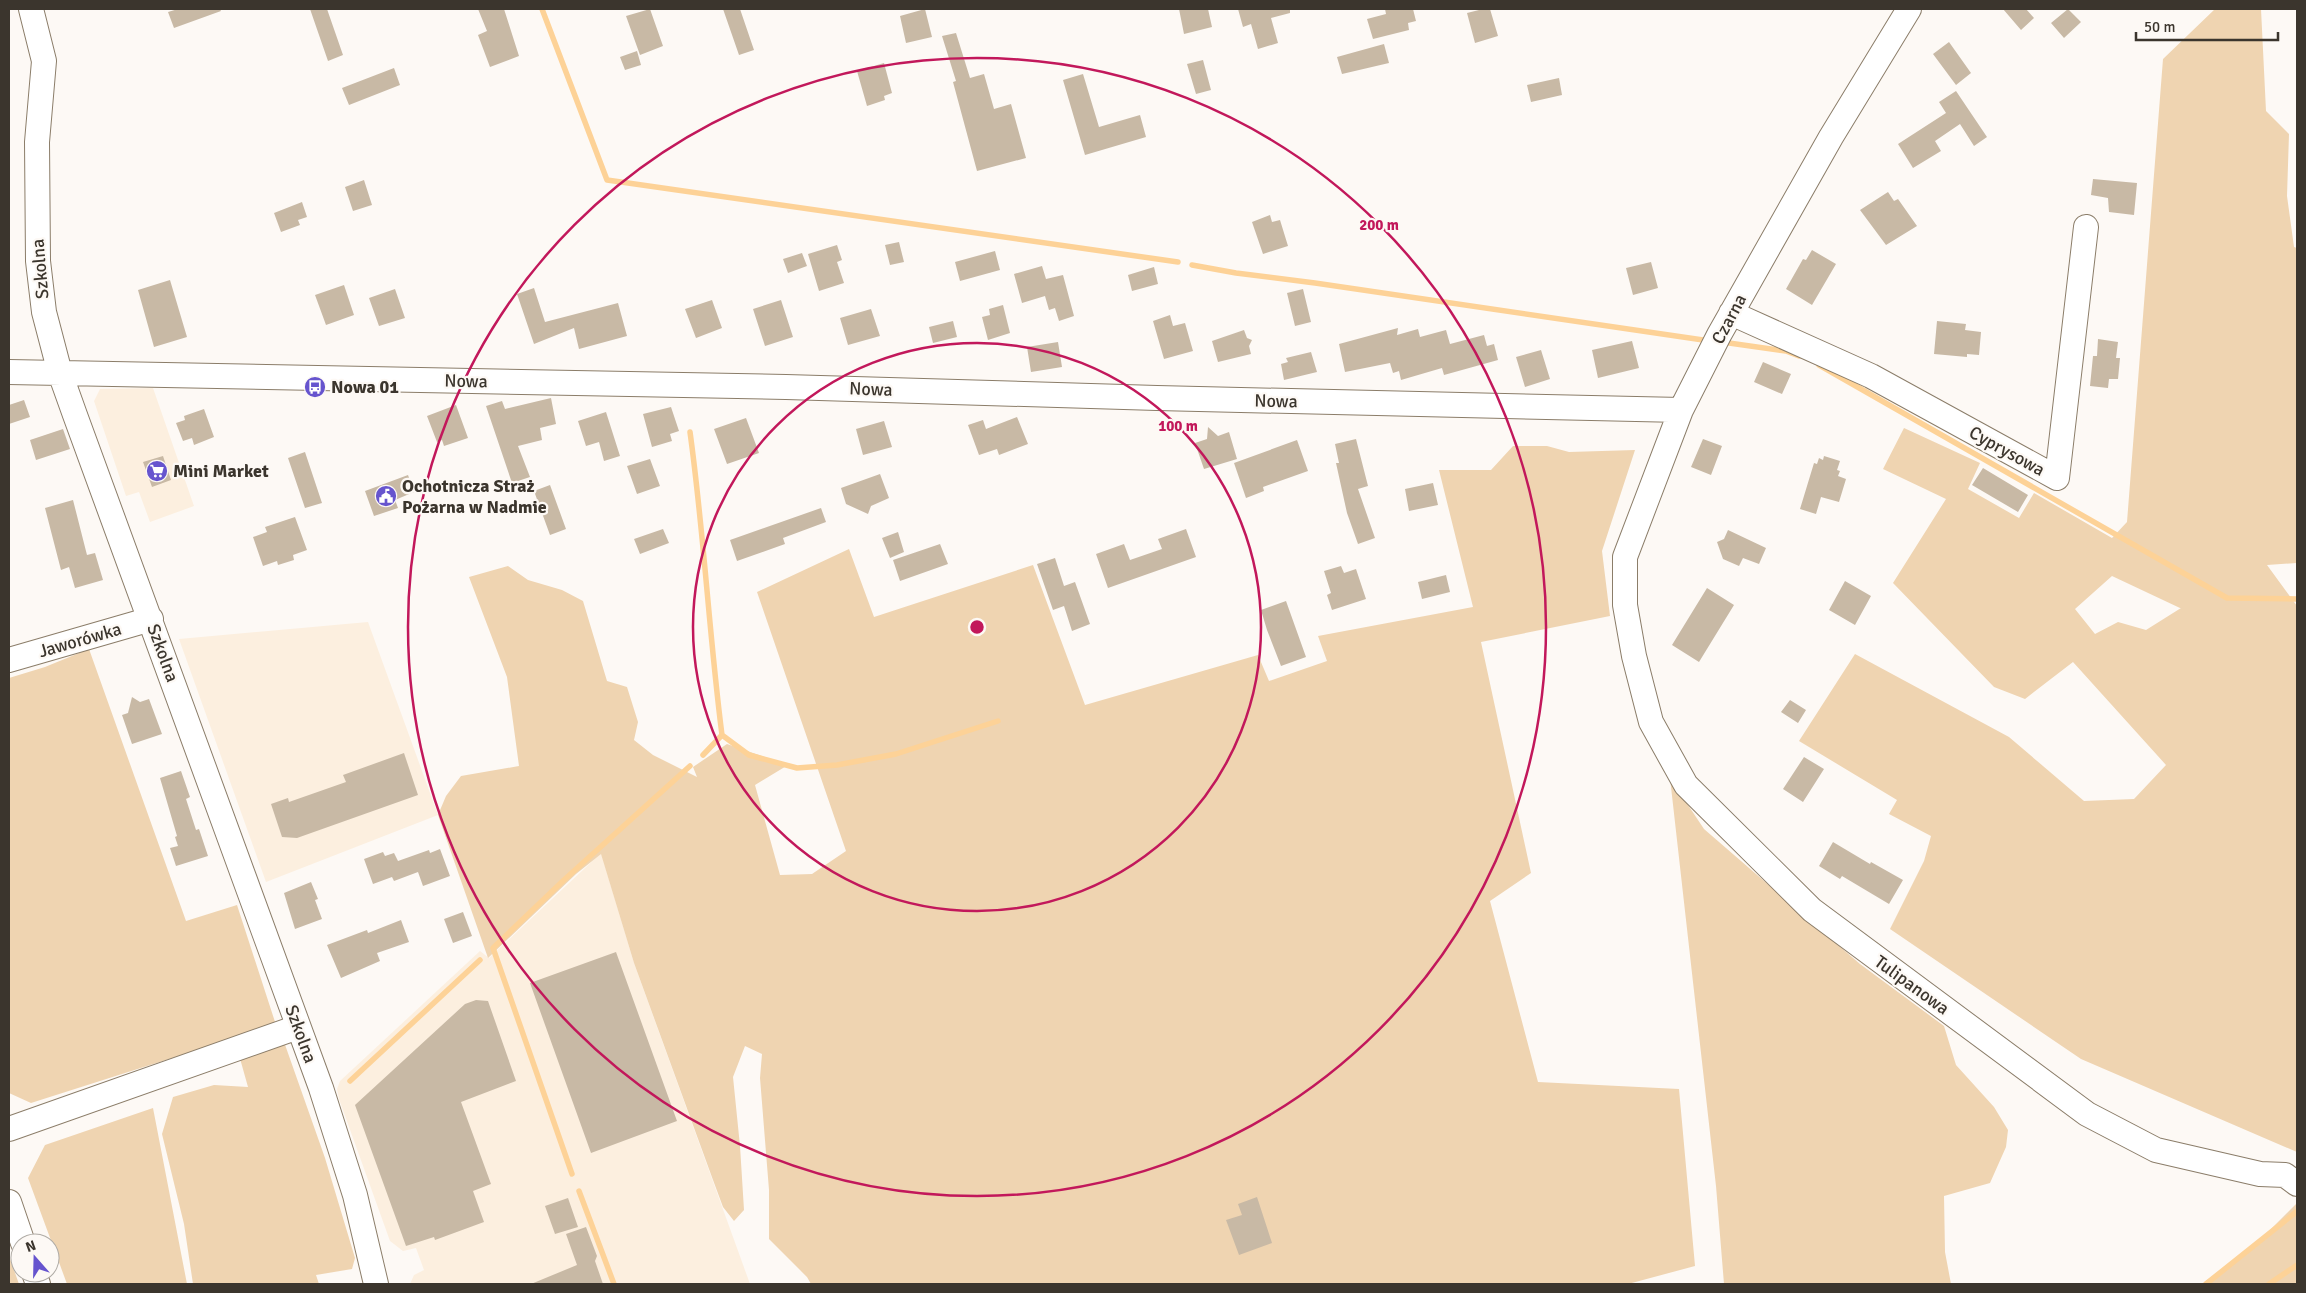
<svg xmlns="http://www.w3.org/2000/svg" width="2306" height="1293" viewBox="0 0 2306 1293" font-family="Signika,sans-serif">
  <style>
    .built { fill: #fcefdf }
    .green { fill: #efd4b1; fill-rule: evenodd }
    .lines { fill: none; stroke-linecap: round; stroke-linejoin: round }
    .stream { stroke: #fdd297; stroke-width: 5.5 }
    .building { fill: #c8b9a5 }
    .minor-casing { stroke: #8b7d69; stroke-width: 26 }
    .minor { stroke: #fff; stroke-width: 24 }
    .ring { fill: none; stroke: #c2185b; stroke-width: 2.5 }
    .labels { text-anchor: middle; stroke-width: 4.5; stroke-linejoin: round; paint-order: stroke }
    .street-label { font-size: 18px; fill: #3b352d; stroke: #fdf9f5 }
    .poi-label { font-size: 18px; font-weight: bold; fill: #3b352d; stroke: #fdf9f5; text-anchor: start }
    .centre { fill: #c2185b; stroke: #fdf9f5; stroke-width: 2.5 }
    .ring-label { font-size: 15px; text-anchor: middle; font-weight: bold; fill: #c2185b; stroke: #fdf9f5; stroke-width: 4.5; stroke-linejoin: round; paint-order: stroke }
  </style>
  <rect width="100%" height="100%" fill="#fdf9f5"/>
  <path class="built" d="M153,388L194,506L150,522L139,492L126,496L94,401L100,389Z
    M368,622L438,815L266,882L179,639Z
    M601,853L634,963L750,1284H410L414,1275L424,1270L416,1248L403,1251L390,1241L339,1099L337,1089L340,1081L480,951L489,958Z"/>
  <path class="green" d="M2215,9H2261L2266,111L2289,134L2287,196L2294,247L2297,248V563L2267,565L2297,606V1152L2081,1059L1890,929L1924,861L1931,836L1889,814L1897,800L1799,741L1855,654L2009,737L2084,801L2134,799L2166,765L2073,662L2025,699L1994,687L1893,583L1946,499L1883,469L1904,428L1980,463L1968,489L2019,518L2034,493L2112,538L2127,522L2163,59ZM2112,576L2180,608H2181L2146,630L2118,622L2095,634L2075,609Z
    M1513,446H1547L1569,452L1635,450L1602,551L1610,616L1481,642L1531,873L1490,901L1538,1082L1679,1089L1695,1266L1628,1284H811L807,1277L769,1239V1190L760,1078L762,1054L745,1046L733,1077L740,1146L744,1210L734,1221L723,1207L713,1180L634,963L601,854L576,874L488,958L438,815L446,796L461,776L519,766L507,677L469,577L508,566L528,580L562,590L583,601L607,681L627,687L638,722L634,740L653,755L697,777L693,767L727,744L788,765L755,785L780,875L812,874L846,851L757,592L849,549L874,617L1033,565L1085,705L1258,655L1269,681L1327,661L1318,636L1473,607L1439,470H1491Z
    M89,649L186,921L237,905L276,1025L31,1103L9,1093V678L45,667Z
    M1670,778L1704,829L1860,964L1944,1026L1956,1065L1994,1107L2008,1130L2006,1147L1990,1183L1944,1196L1945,1252L1951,1284H1724L1716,1186Z
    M283,1039L325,1158L355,1258L352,1269L316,1275L319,1284H193L184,1224L162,1134L173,1097L214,1085L248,1087L239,1055Z
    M153,1108L187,1284H67L28,1178L45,1145Z
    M2297,1203V1284H2202L2260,1240Z
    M9,1256L19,1284H9Z"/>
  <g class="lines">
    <path class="stream" d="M542,9L607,180L1178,262
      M1192,265L1236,273L1315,283L1710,341
      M1722,342L1786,351L1799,356
      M1819,365L2227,598L2297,599
      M690,432C704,533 709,634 722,735L703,755
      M722,735L749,755L797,768L837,765L896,754L998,721
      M350,1081L480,960
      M572,1174L493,948L564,880L690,766
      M579,1191L614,1284
      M2206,1284L2296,1212
      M2269,1284L2297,1265"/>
  </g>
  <path class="building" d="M178,9H220L221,11L174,28L168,12Z
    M310,9H327L343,55L328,61Z
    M478,9H504L519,56L490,67L478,35L487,31Z
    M650,9L663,46L640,55L626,16Z
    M723,9H740L754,50L739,55Z
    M925,9L932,37L906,43L900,16Z
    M1179,9H1208L1212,27L1184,34Z
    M1238,9H1290V13L1271,18L1278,43L1258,49L1251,24L1243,27Z
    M1385,9H1413L1416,21L1408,23L1409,30L1373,39L1367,19L1386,14Z
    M1483,9H1490L1498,36L1475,43L1467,13Z
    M2003,9H2026L2034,18L2021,30Z
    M2068,9L2081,22L2064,38L2051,23Z
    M956,33L970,78L984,74L994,109L1011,104L1026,158L977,171L953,82L956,81L942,36Z
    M1949,42L1971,73L1956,85L1933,54Z
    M1384,44L1389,63L1342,74L1337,57Z
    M637,51L641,65L625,70L620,57Z
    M1203,60L1211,90L1196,94L1187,64Z
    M884,63L892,93L884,96L885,100L867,106L857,71Z
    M394,68L400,85L349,105L342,88Z
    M1083,74L1099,127L1140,115L1146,137L1085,155L1063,80Z
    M1559,78L1562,95L1531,102L1527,85Z
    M1956,91L1987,137L1974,146L1960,124L1935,141L1941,151L1913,168L1898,144L1946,113L1939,102Z
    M2093,179L2137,183L2134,215L2109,212L2108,198L2091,195Z
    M364,180L372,205L353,211L345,187Z
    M1888,192L1894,201L1898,199L1917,226L1886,245L1860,210Z
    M302,202L307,217L298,220L300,225L281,232L274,213Z
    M1270,215L1272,222L1280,220L1288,246L1263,254L1252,222Z
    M899,242L904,262L890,265L885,245Z
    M837,245L842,260L837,262L844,283L819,291L808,254Z
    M1812,250L1836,264L1812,305L1786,289L1803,259L1806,260Z
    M995,251L1000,270L960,281L955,262Z
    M802,253L807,266L788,273L783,259Z
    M1651,262L1658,288L1633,295L1626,268Z
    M1042,266L1046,279L1063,275L1074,316L1059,321L1055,308L1049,310L1045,296L1022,303L1014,274Z
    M1154,267L1158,284L1132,291L1128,275Z
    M170,280L187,337L154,347L138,290Z
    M344,285L354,315L326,325L315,295Z
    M534,288L545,322L618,303L627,336L579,349L574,328L534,344L517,294Z
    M395,289L405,318L379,326L369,298Z
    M1303,289L1311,322L1295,326L1287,293Z
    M712,300L722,328L696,338L685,309Z
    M781,300L793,337L765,346L753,309Z
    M1003,305L1010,333L988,340L982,317L990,315L989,309Z
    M871,309L880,336L848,345L840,318Z
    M1170,315L1173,326L1185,323L1193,351L1164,359L1153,321Z
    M953,321L957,337L933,343L929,327Z
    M1937,321L1966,324L1965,330L1981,332L1979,355L1967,354V357L1934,354Z
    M1398,328L1397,335L1418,329L1420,337L1446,330L1450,344L1484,335L1487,346L1494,344L1498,360L1444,375L1442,368L1401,380L1399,371L1393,373L1390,363L1345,372L1339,344Z
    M1244,330L1247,338L1252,340L1249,346L1251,354L1218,362L1212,341Z
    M2098,339L2118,342L2116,358H2120L2118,379H2109L2108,388L2090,386L2093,356H2097Z
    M1632,341L1639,368L1598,378L1592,350Z
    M1058,342L1062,367L1031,372L1027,347Z
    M1541,350L1550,379L1525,387L1516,357Z
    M1311,352L1317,372L1284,380L1281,364L1288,362L1286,358Z
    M1763,362L1791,374L1782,394L1754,382Z
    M551,398L556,424L540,428L542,440L518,446L530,477L512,483L486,406L502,401L505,409Z
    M24,400L30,417L9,424V405Z
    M456,405L468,438L444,446L442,440L437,442L427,416Z
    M671,407L679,431L670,434L672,441L652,447L643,414Z
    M204,409L214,437L194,445L192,438L183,441L176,423L185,420L184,416Z
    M606,412L620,456L604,461L599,442L586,446L578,421Z
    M1017,417L1028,444L999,455L997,449L979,455L968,425L983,420L986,429Z
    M746,418L759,453L727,464L714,429Z
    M884,421L892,447L863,455L856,429Z
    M1208,427L1218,436L1229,432L1237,459L1204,469L1195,443L1207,439Z
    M63,429L70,449L36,460L30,440Z
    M1356,439L1368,486L1358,489L1375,538L1358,544L1347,513L1336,463H1339L1335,444Z
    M1703,439L1722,446L1711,475L1691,467Z
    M1297,440L1308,471L1263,487L1264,491L1246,498L1234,463Z
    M305,452L322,503L305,508L288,458Z
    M163,456L171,480L152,487L143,462Z
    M1824,456L1840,461L1837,470L1840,471L1838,476L1846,479L1839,502L1821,497L1816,514L1800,509L1814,463L1817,464L1819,458L1823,460Z
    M650,459L660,486L637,494L627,466Z
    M1983,468L2028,495L2018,512L1972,485Z
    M880,474L889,498L871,506L868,514L846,504L841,488Z
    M408,475L414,492L395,500L398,508L374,516L365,491Z
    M1433,483L1438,505L1409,511L1405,489Z
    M550,485L566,529L550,535L534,491Z
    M73,500L87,555L95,553L103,580L75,588L69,567L61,570L45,508Z
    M821,508L826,522L783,538L785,544L737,561L730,540Z
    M295,517L307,550L293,555L294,560L278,565L277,561L263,566L253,537L267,532L265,527Z
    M663,529L669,543L640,554L634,539Z
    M1186,529L1196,557L1108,588L1096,554L1124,544L1130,560L1162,549L1158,539Z
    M1728,530L1766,548L1759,564L1743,558L1739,566L1723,559L1717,542L1724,539Z
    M898,532L904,552L890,558L882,538Z
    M940,544L948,564L900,581L893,560Z
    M1055,558L1064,586L1075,582L1090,624L1072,631L1064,606L1053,610L1037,564Z
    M1341,566L1344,573L1356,569L1366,599L1332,610L1327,595L1331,593L1324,571Z
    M1446,575L1450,592L1422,599L1418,582Z
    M1845,581L1871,596L1855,625L1829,610Z
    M1707,588L1734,605L1699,662L1672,645Z
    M1286,601L1306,657L1281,666L1267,630L1261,610Z
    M132,697L140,702L149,699L162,734L132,744L122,715L128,713Z
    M1790,700L1806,710L1798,723L1781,712Z
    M404,753L418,795L297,838L282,837L271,804L288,798L289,802L346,782L343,775Z
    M1804,757L1824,769L1803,802L1783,789Z
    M181,771L190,797L186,799L196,830L199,829L208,856L176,866L170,848L178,846L175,837L177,836L160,778Z
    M1833,842L1870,864L1871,862L1903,880L1889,904L1842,876L1840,879L1819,866Z
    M440,849L450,876L423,886L418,872L394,881L392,877L373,884L364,859L383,852L385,856L394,853L398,861L429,850L430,853Z
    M311,882L318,899L315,900L322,919L295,929L284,893Z
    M463,912L472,936L453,943L444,919Z
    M401,920L409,942L377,953L380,961L341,978L327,945L367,930L368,933Z
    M616,952L677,1121L591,1153L530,983Z
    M476,1000L488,1001L516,1081L461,1102L491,1184L473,1191L484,1222L435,1240L434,1237L406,1246L355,1105L465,1004Z
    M1257,1197L1272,1243L1239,1255L1226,1220L1242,1215L1238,1204Z
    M568,1198L578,1227L555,1234L545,1206Z
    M586,1227L597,1256L595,1261L603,1284H531L577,1265L566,1234Z"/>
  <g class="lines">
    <g class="minor-casing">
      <path id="minor" d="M31,9L44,61L37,142L38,261L44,312L60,373L75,415L321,1088L355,1195L376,1284
        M1909,9L1831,137L1719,335L1681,410L1625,557V605L1634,656L1651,722L1686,785L1812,910L2087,1114L2156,1150L2260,1174L2285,1175L2297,1184
        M1731,313L1871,376L2057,478L2086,227
        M9,372L786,387L1157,398L1681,410
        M9,660L151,619
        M9,1129L298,1027
        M9,1202L23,1243
        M34,1273L38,1284"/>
    </g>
    <use href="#minor" class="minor"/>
  </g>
  <g class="ring">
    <circle cx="977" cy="627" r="284"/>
    <circle cx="977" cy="627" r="569"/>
  </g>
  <defs>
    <g id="bus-disc" transform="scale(1.125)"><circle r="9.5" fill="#6654ce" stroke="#fdf9f5"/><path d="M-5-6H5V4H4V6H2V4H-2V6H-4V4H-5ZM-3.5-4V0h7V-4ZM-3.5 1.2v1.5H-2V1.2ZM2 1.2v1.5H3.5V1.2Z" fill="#fff"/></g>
    <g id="supermarket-disc" transform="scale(1.125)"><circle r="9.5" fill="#6654ce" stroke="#fdf9f5"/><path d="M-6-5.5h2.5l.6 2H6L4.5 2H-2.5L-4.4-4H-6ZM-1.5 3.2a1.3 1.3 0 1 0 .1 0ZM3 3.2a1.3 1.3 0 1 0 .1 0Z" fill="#fff"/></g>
    <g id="civic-disc" transform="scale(1.125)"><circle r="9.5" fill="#6654ce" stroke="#fdf9f5"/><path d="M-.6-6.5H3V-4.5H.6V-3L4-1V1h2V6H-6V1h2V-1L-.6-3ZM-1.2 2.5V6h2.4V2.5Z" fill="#fff"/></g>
  </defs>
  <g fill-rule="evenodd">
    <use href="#bus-disc" x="315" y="387"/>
    <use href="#supermarket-disc" x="157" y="471"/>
    <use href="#civic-disc" x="386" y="496"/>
  </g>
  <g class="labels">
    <g class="street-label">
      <text transform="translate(40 269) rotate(-95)" y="6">Szkolna</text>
      <text transform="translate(1729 319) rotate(-62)" y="6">Czarna</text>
      <text transform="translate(466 381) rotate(1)" y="6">Nowa</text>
      <text transform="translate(871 389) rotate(2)" y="6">Nowa</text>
      <text transform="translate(1276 401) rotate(1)" y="6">Nowa</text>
      <text transform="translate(2007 451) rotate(29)" y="6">Cyprysowa</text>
      <text transform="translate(80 640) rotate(-16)" y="6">Jaworówka</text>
      <text transform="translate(163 653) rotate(70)" y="6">Szkolna</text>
      <text transform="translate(1912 985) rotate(36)" y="6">Tulipanowa</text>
      <text transform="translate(301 1034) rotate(70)" y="6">Szkolna</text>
    </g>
    <g class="poi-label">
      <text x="331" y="393">Nowa 01</text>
      <text x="173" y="477">Mini Market</text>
      <text x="402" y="492">Ochotnicza Straż<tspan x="402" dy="21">Pożarna w Nadmie</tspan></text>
    </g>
  </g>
  <circle cx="977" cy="627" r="8" class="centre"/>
  <g class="ring-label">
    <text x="1379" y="230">200 m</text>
    <text x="1178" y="431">100 m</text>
  </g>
  <rect width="2306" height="1293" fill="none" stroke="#3b352d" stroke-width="20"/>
  <g transform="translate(35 1258) rotate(340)"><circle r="24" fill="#fdf9f5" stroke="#afaba5"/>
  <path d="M0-4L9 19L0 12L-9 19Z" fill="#6654ce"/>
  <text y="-8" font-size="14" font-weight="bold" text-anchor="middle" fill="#3b352d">N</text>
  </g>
  <path d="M2136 32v8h142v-8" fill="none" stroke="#3b352d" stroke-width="2.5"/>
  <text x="2144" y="32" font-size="15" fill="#3b352d" stroke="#fdf9f5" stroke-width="4" paint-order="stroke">50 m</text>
</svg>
